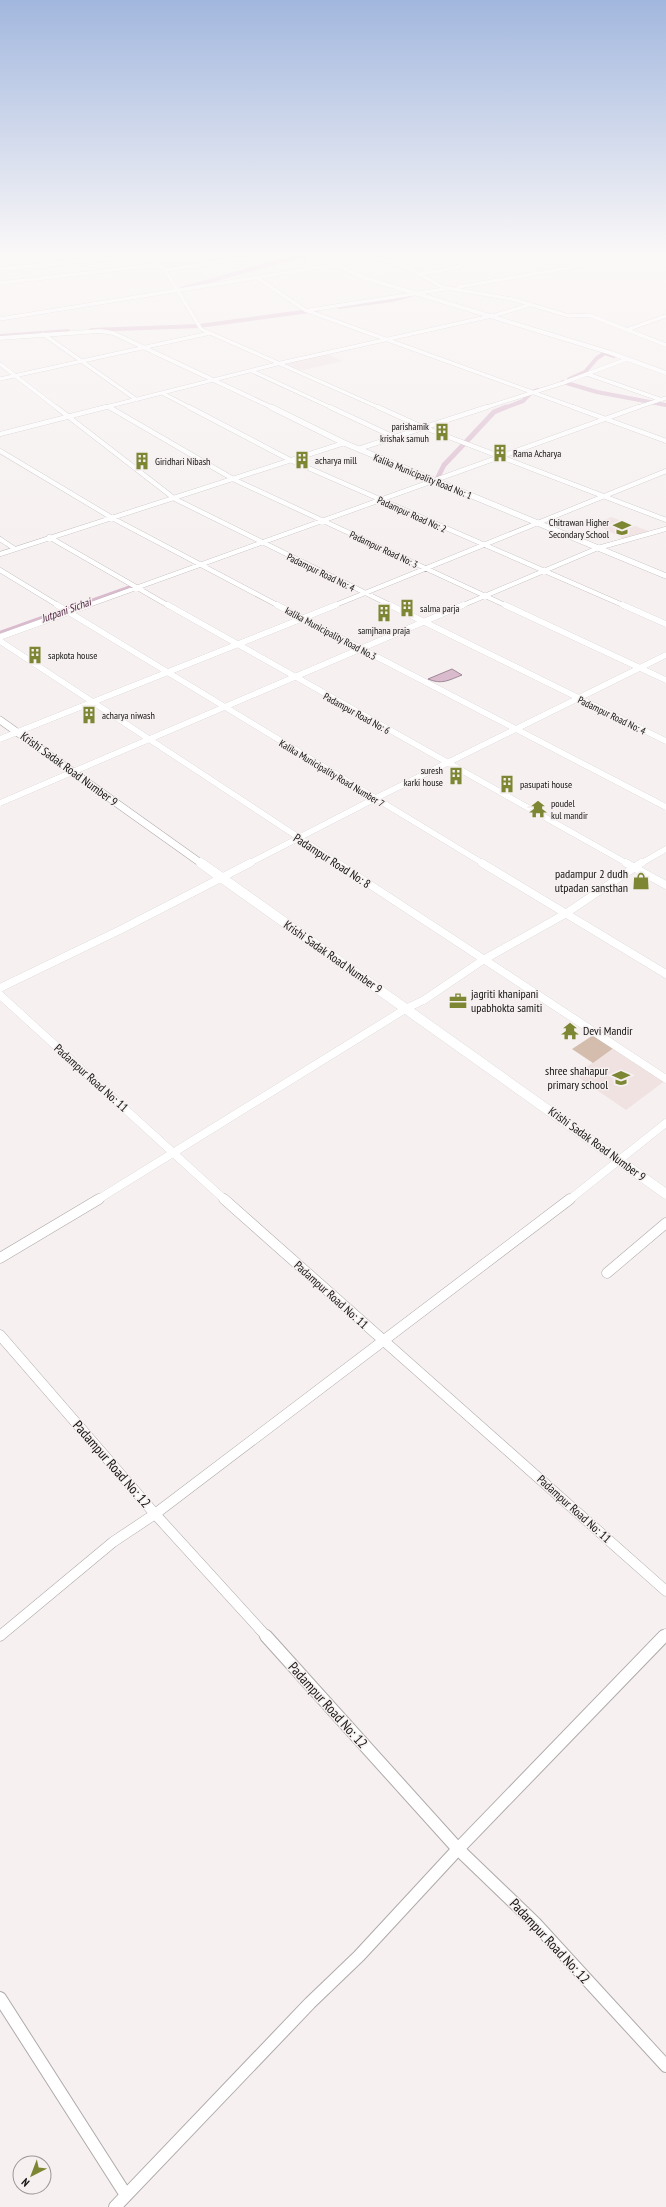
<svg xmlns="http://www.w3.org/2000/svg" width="666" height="2207" viewBox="0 0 666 2207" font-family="'PT Sans Narrow',sans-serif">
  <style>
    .built { fill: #f1e2e2 }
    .green { fill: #d4bdad }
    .water { fill: #dabbce; stroke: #9f8996 }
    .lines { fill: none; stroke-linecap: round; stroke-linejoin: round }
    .canal-far2 { stroke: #dabbce; stroke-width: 4 }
    .canal-far1 { stroke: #dabbce; stroke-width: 5 }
    .canal { stroke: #dabbce; stroke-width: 6 }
    .minor-far5-casing { stroke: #b0aaaa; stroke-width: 4 }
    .minor-far4-casing { stroke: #b0aaaa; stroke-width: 5 }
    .minor-far3-casing { stroke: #b0aaaa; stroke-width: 6 }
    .minor-far2-casing { stroke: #b0aaaa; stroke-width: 8 }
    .minor-far1-casing { stroke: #b0aaaa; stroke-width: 11 }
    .minor-casing { stroke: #b0aaaa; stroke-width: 14 }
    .tertiary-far3-casing { stroke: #b0aaaa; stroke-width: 4.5 }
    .tertiary-far2-casing { stroke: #b0aaaa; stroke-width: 6 }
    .tertiary-far1-casing { stroke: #b0aaaa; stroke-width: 8 }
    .tertiary-casing { stroke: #b0aaaa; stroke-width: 10 }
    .minor-far5 { stroke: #fff; stroke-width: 3.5 }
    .minor-far4 { stroke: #fff; stroke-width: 4.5 }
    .minor-far3 { stroke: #fff; stroke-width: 6 }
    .minor-far2 { stroke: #fff; stroke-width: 8 }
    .minor-far1 { stroke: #fff; stroke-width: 10 }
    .minor { stroke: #fff; stroke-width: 12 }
    .tertiary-far3 { stroke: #fff; stroke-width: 4 }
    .tertiary-far2 { stroke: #fff; stroke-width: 5.5 }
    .tertiary-far1 { stroke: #fff; stroke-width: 7 }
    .tertiary { stroke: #fff; stroke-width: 10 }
    .labels { text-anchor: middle; stroke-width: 3; stroke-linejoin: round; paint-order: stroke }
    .far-poi-label { font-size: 10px; fill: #151313; stroke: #f6f0f0; text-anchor: start }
    .far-street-label { font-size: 10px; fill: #151313; stroke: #f6f0f0 }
    .far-water-label { font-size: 11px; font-style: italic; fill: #4d2441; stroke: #f6f0f0 }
    .street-label { font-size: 12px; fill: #151313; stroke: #f6f0f0 }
    .poi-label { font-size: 12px; fill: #151313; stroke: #f6f0f0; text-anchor: end }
    .near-street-label { font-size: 14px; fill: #151313; stroke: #f6f0f0 }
  </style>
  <rect width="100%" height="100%" fill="#f6f0f0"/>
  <path class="built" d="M146,256H206L215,262L165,270Z
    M327,354L343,361L299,371L281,363Z
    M611,517L651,532L626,540L595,524Z
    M615,1047L666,1080L626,1110L575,1075Z"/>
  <path class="green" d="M595,1034L615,1047L593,1063L572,1049Z"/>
  <path class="water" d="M452,669L462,675C449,680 442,685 428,679Z"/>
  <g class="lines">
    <path class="canal-far2" d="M181,289L284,260L307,256
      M339,307L392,300L411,295
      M91,330L199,326L317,310
      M0,336L68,331
      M569,379L585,372L597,358L605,353L614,356
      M563,382L597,392L666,405
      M504,408L523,401L532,392L538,390"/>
    <path class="canal-far1" d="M465,443L494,412L506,407
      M427,482L437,479L444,465L464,444
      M78,606L132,587"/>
    <path class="canal" d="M0,634L81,605"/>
    <g class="minor-far5-casing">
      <path id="minor-far5" d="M146,256L165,270L201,329L380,408
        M371,256L409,268L442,287L512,299L569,316L589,315L666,345
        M165,270L257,256
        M421,274L459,267L461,265L458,260L461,256
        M256,277L305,310L576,408
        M0,283L156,265
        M458,287L568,268L599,256
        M310,310L445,289
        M0,319L334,265
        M629,329L666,316
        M43,334L137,400
        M0,364L57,408
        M252,371L332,408
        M587,374L662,400
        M0,379L210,333
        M164,394L191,408
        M108,407L110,408
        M102,408L281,363L496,315L529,305
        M484,408L563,383L627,359
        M635,408L666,398"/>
    </g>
    <g class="minor-far4-casing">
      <path id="minor-far4" d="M56,407L175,499L392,606
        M109,407L235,480L507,606
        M189,407L290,460L625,606
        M330,407L394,437
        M378,407L420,426L666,520
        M573,407L666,441
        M0,434L106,407
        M358,449L487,407
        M0,451L114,519L279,606
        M49,537L169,606
        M0,539L15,549
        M0,554L344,443
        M0,570L59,606
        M86,606L638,407
        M333,606L666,471
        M461,606L598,548L666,529"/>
    </g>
    <g class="minor-far3-casing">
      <path id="minor-far3" d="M57,605L484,864
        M168,605L628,864
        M277,605L666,807
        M390,605L666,741
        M505,605L666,680
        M623,605L666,624
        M0,637L89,605
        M0,641L339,864
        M0,739L336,605
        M0,803L463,605
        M248,864L374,799L666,655
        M640,864L666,849"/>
    </g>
    <g class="minor-far2-casing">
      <path id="minor-far2" d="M337,863L666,1079
        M482,863L666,974
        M626,863L666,885
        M0,988L122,929L250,863
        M0,995L225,1200
        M97,1200L407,1008L424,1000L483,960L565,914L641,863
        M569,1200L666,1123"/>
    </g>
    <g class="minor-far1-casing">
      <path id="minor-far1" d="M224,1199L666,1591
        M0,1258L99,1199
        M607,1273L666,1223
        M0,1335L155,1514L267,1637
        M0,1636L113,1542L155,1514L570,1199
        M663,1637L666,1634"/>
    </g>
    <g class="minor-casing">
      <path id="minor" d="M266,1636L458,1849L535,1923L666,2066
        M0,1998L126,2195
        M115,2207L310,2003L359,1956L458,1849L664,1636"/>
    </g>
    <g class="tertiary-far3-casing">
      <path id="tertiary-far3" d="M316,256L362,277L611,353L666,373
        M0,269L136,256
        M0,338L100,331L113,333L273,408"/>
    </g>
    <g class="tertiary-far2-casing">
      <path id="tertiary-far2" d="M271,407L344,443L666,576"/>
    </g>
    <g class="tertiary-far1-casing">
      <path id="tertiary-far1" d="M0,720L202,864"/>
    </g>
    <g class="tertiary-casing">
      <path id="tertiary" d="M201,863L666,1194"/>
    </g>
    <use href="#minor-far5" class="minor-far5"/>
    <use href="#minor-far4" class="minor-far4"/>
    <use href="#minor-far3" class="minor-far3"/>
    <use href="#minor-far2" class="minor-far2"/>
    <use href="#minor-far1" class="minor-far1"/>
    <use href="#minor" class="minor"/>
    <use href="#tertiary-far3" class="tertiary-far3"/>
    <use href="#tertiary-far2" class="tertiary-far2"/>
    <use href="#tertiary-far1" class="tertiary-far1"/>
    <use href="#tertiary" class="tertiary"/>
  </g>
  <linearGradient id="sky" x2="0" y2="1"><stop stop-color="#a2b7de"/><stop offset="0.45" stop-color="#fbf8f8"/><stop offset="1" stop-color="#fbf8f8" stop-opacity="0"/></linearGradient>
  <rect width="666" height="565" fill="url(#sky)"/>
  <defs>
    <g id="building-bare" transform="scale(1.38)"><path d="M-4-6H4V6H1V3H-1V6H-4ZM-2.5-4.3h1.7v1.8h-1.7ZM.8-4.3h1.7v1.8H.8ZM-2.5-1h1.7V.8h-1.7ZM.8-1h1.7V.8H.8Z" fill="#7d8733" stroke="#f6f0f0" stroke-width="2.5" paint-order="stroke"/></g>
    <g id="school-bare" transform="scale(1.38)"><path d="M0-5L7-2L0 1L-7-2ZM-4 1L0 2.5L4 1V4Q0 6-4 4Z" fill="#7d8733" stroke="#f6f0f0" stroke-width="2.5" paint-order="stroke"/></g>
    <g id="temple-bare" transform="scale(1.38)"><path d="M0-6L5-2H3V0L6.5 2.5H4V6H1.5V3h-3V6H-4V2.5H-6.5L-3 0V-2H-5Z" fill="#7d8733" stroke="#f6f0f0" stroke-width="2.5" paint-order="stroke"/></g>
    <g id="shop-bare" transform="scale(1.38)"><path d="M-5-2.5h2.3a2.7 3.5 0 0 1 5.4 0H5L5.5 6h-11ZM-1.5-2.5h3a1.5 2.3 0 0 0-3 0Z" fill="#7d8733" stroke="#f6f0f0" stroke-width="2.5" paint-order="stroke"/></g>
    <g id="office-bare" transform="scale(1.38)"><path d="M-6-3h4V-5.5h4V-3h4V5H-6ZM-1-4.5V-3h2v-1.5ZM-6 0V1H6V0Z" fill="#7d8733" stroke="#f6f0f0" stroke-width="2.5" paint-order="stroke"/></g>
  </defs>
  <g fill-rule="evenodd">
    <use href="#building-bare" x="442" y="432"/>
    <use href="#building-bare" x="500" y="453"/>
    <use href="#building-bare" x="302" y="460"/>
    <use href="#building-bare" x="142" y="461"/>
    <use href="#school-bare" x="622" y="528"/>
    <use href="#building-bare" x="407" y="608"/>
    <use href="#building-bare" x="384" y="613"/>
    <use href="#building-bare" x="35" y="655"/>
    <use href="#building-bare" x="89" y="715"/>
    <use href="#building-bare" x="456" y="776"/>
    <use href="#building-bare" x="507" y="784"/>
    <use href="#temple-bare" x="538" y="809"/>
    <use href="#shop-bare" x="641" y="881"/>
    <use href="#office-bare" x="458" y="1001"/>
    <use href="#temple-bare" x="570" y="1031"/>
    <use href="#school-bare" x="621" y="1078"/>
  </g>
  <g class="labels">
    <g class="far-poi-label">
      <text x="429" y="430" text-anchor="end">parishamik<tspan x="429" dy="12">krishak samuh</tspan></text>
      <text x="513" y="457">Rama Acharya</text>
      <text x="315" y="464">acharya mill</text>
      <text x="155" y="465">Giridhari Nibash</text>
      <text x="609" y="526" text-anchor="end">Chitrawan Higher<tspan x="609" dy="12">Secondary School</tspan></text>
      <text x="420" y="612">salma parja</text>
      <text x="384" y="634" text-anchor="middle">samjhana praja</text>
      <text x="48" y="659">sapkota house</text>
      <text x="102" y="719">acharya niwash</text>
      <text x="443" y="774" text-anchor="end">suresh<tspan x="443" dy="12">karki house</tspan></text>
      <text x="520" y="788">pasupati house</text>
      <text x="551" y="807">poudel<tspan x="551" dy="12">kul mandir</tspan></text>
    </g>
    <g class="far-street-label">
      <text transform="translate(423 476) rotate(22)" y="4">Kalika Municipality Road No: 1</text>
      <text transform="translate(412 514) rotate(24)" y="4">Padampur Road No: 2</text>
      <text transform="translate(384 549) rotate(25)" y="4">Padampur Road No: 3</text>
      <text transform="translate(321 572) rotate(26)" y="4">Padampur Road No: 4</text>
      <text transform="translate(331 633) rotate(28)" y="4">kalika Municipality Road No.3</text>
      <text transform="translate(357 713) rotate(29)" y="4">Padampur Road No: 6</text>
      <text transform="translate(612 715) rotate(26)" y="4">Padampur Road No: 4</text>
      <text transform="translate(332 773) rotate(31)" y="4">Kalika Municipality Road Number 7</text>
    </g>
    <g class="far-water-label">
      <text transform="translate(66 610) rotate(-20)" y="4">Jutpani Sichai</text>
    </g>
    <g class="street-label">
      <text transform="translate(69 769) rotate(36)" y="4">Krishi Sadak Road Number 9</text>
      <text transform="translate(332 861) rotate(33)" y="4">Padampur Road No: 8</text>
      <text transform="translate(333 957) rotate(35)" y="4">Krishi Sadak Road Number 9</text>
      <text transform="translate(91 1078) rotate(42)" y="4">Padampur Road No: 11</text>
      <text transform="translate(597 1144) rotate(36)" y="4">Krishi Sadak Road Number 9</text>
      <text transform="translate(331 1295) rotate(42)" y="4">Padampur Road No: 11</text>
      <text transform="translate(574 1509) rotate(42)" y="4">Padampur Road No: 11</text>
    </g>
    <g class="poi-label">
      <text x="628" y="878">padampur 2 dudh<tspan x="628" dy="14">utpadan sansthan</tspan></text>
      <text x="471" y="998" text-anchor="start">jagriti khanipani<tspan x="471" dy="14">upabhokta samiti</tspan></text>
      <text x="583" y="1035" text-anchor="start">Devi Mandir</text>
      <text x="608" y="1075">shree shahapur<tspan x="608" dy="14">primary school</tspan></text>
    </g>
    <g class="near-street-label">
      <text transform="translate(112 1464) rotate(49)" y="5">Padampur Road No: 12</text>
      <text transform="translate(328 1705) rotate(48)" y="5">Padampur Road No: 12</text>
      <text transform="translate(550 1941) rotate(47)" y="5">Padampur Road No: 12</text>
    </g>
  </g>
  <g transform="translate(32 2175) rotate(222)"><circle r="19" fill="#f6f0f0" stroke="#9c9898"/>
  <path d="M0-3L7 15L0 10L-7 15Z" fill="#7d8733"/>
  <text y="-6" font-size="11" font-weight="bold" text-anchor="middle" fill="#151313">N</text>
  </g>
</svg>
